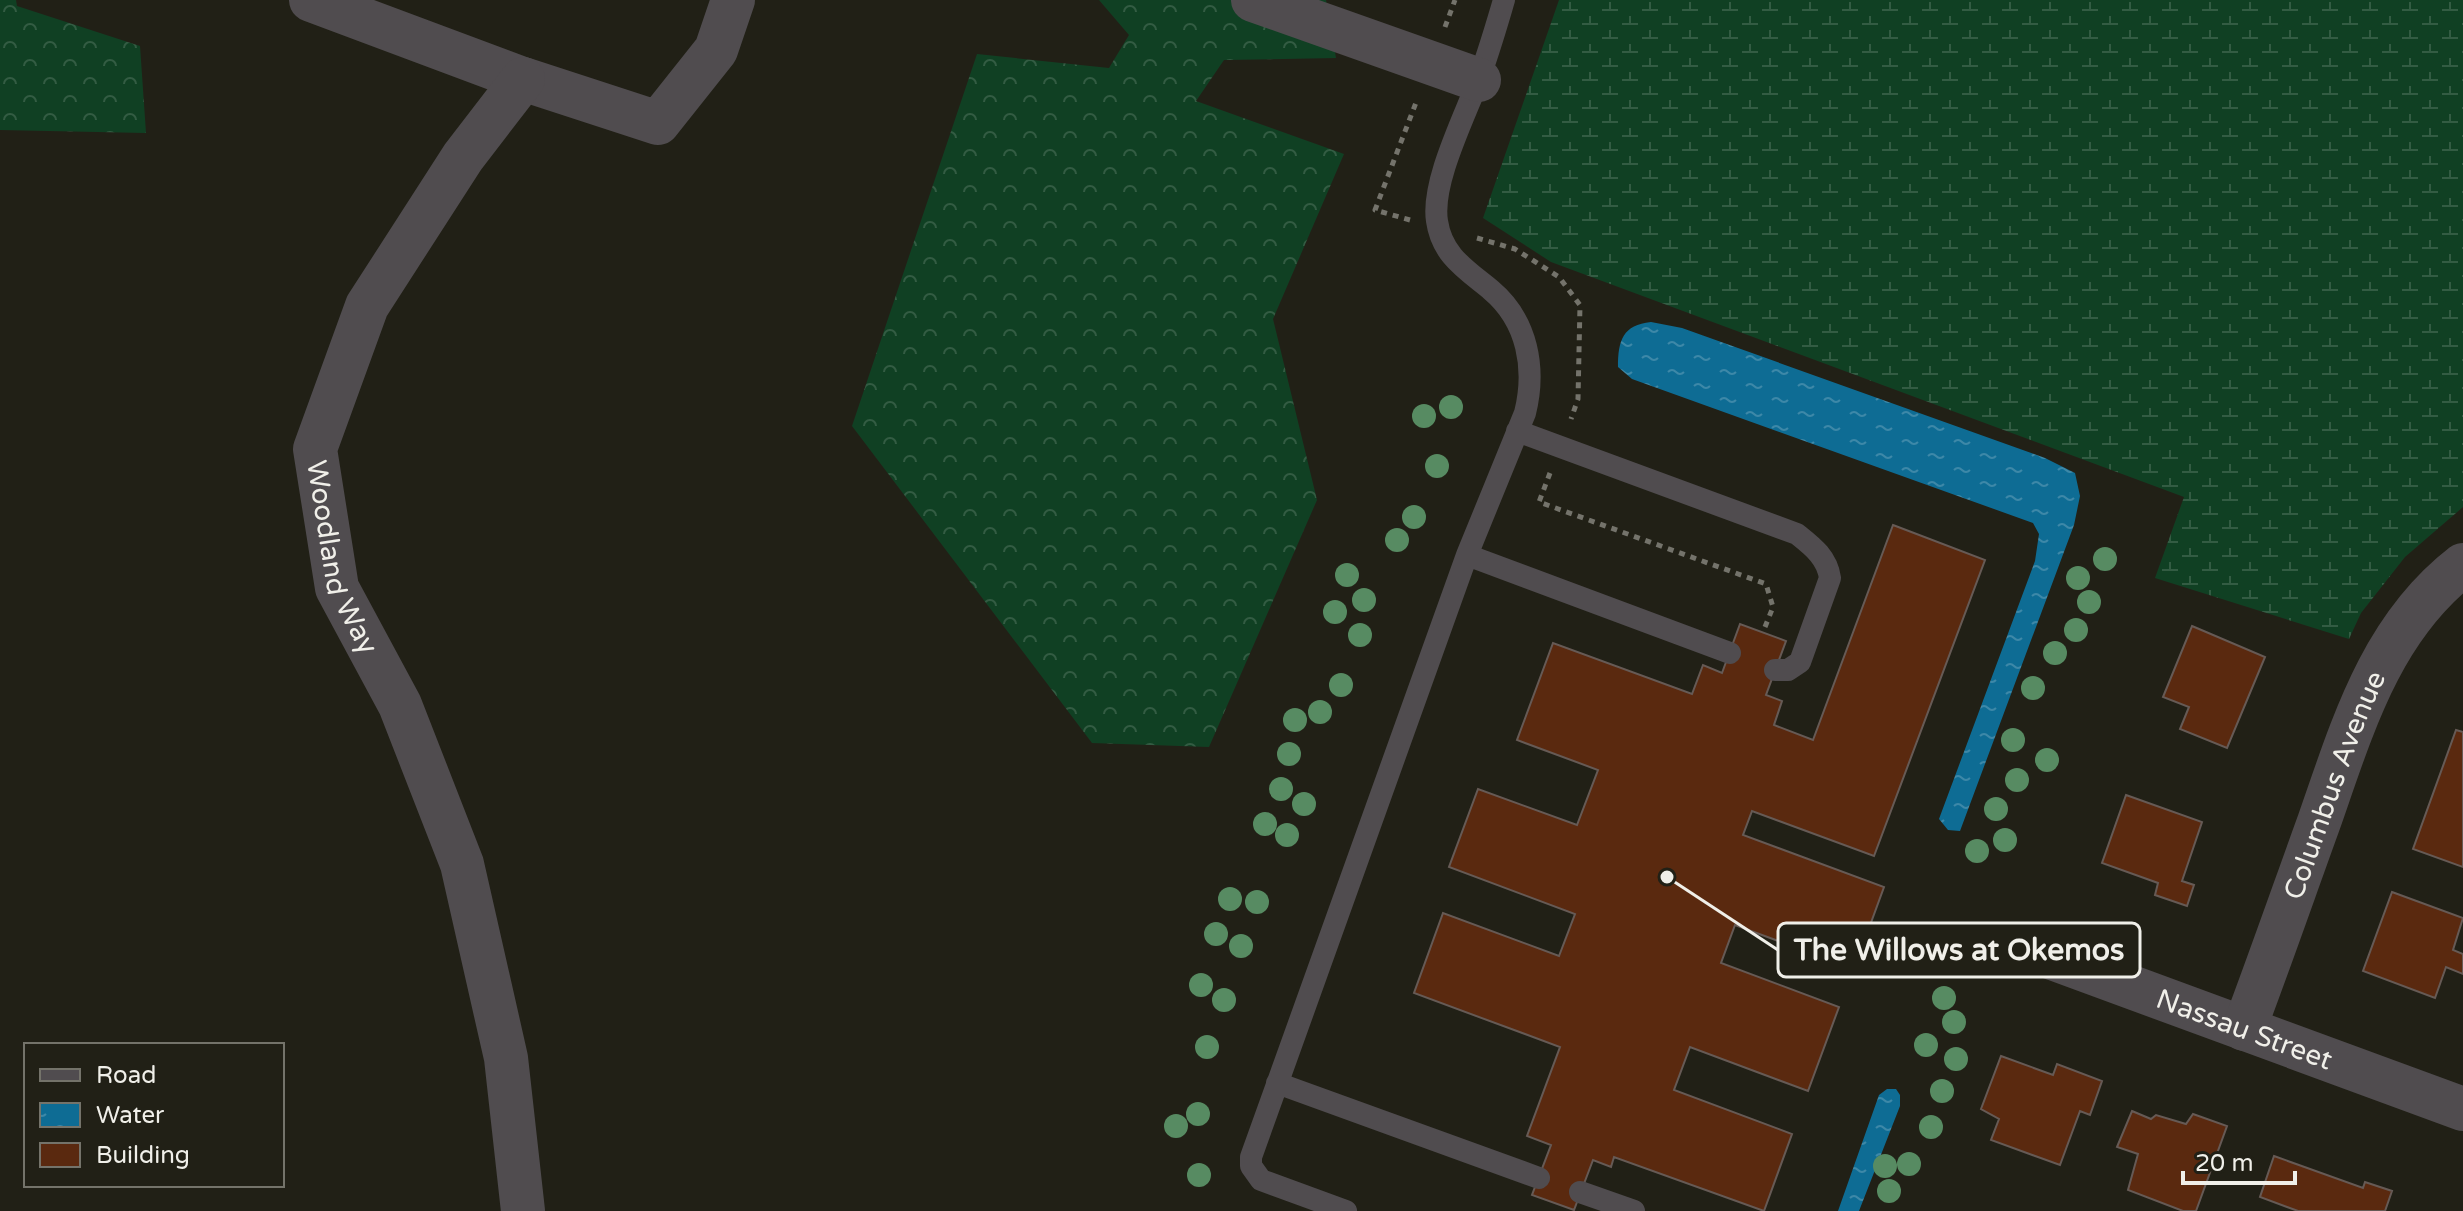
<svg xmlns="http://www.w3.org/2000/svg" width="2463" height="1211" viewBox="0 0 2463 1211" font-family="'Varela Round',sans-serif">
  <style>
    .forest { fill: url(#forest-crowns) }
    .wetland { fill: url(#wetland-marsh) }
    .water { fill: url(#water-ripples) }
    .building { fill: #5a290f; stroke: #665a55; stroke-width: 2 }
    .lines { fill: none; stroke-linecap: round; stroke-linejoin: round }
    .path { stroke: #74736b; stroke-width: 5; stroke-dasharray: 6 6; stroke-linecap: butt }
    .lane { stroke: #504c4f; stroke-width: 22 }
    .street { stroke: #504c4f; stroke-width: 44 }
    .tree { fill: #578b62 }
    .labels { text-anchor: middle; stroke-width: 6; stroke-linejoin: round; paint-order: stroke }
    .street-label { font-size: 28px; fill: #f0efe9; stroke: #212016 }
    .leader { fill: none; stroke: #f0efe9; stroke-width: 3 }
    .callout-dot { fill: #f0efe9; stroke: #212016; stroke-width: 3 }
    .callout { fill: #212016; stroke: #f0efe9; stroke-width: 3 }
    .callout-label { font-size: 30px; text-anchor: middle; font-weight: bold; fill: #f0efe9 }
  </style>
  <defs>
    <pattern id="forest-crowns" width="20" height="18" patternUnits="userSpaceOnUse" patternTransform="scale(2)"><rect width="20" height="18" fill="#104023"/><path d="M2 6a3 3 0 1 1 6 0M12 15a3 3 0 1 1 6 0" fill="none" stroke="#335c43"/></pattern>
    <pattern id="wetland-marsh" width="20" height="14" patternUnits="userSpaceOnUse" patternTransform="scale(2)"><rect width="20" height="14" fill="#104023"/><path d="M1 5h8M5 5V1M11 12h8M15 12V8" fill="none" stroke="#335c43"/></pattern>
    <pattern id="water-ripples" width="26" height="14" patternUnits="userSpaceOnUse" patternTransform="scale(2)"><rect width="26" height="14" fill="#0e6c94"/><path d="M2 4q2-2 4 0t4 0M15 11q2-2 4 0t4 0" fill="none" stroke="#3d88a8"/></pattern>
  </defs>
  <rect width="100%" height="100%" fill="#212016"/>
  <path class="forest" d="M0,0H16L17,6L140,46L146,133L0,130Z
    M1099,0H1326L1336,58L1224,60L1196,101L1344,154L1273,319L1317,500L1209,747L1092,743L852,426L977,54L1109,68L1129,35Z"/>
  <path class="wetland" d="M1559,0H2463V507L2405,557L2361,613L2349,639L2155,578L2184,497L1551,262L1483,218Z"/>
  <path class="water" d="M1651,322L1682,328L2045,458L2075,473L2080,496L2074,525L1960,831L1948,830L1939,819L2035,561L2039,534L2033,523L1632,379L1618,367C1618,340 1623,325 1651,322Z
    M1887,1089H1896L1900,1095V1106L1859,1211H1838L1879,1095Z"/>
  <path class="building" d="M1893,525L1985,560L1874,856L1752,811L1743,835L1884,887L1854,969L1735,925L1721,963L1839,1007L1808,1091L1690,1047L1674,1090L1792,1134L1764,1211L1614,1157L1611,1167L1593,1160L1574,1210L1532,1195L1551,1145L1527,1136L1560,1047L1414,993L1443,913L1559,956L1575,914L1449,867L1478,789L1577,825L1598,770L1517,740L1553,643L1692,694L1703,665L1722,673L1740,624L1786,641L1766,695L1782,701L1774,725L1813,740Z
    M2192,626L2265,657L2227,748L2180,729L2189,707L2163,697Z
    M2456,730L2463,732V867L2413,849Z
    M2126,795L2202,822L2182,881L2194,885L2187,906L2155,895L2158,883L2102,863Z
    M2392,892L2463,918L2453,950L2463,954V974L2446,967L2435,998L2363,971Z
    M2001,1056L2053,1075L2057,1064L2102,1081L2090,1115L2080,1111L2060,1165L1991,1140L1999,1119L1981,1109Z
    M2132,1111L2151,1119L2156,1115L2186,1124L2193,1114L2227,1126L2196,1211H2183L2128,1190L2138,1154L2117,1147Z
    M2274,1156L2363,1188L2365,1182L2392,1191L2385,1211H2298L2260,1197Z"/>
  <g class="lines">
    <path class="path" d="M1445,27L1455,0
      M1410,220L1375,210L1417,100
      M1477,238L1515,249L1559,277L1580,305L1578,399L1571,419
      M1550,473L1539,502L1766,584L1773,607L1763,632"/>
    <path class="lane" d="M1517,431L1797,534C1812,546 1827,557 1830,578L1800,662L1788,670H1775
      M1467,555L1730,653
      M1277,1083L1539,1178
      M1580,1192L1634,1211
      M1346,1211L1261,1180L1251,1166V1157L1467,555L1525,413C1536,369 1528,321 1491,290C1467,270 1442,256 1437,221C1431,183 1464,118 1478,81C1488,55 1496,27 1504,0"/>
    <g class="street">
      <path d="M311,0L523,79L658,123L716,50L733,0"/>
      <path d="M1253,0L1479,80"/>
      <path id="s1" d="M523,79L463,157L367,306L315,449L337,588L400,705L462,864L506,1058L523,1211"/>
      <path id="s2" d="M2025,948L2463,1109"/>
      <path id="s3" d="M2244,1029C2270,960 2294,891 2319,822C2352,728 2380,629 2463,565"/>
    </g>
  </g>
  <g class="tree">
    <circle cx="1451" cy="407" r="12"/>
    <circle cx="1424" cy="416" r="12"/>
    <circle cx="1437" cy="466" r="12"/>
    <circle cx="1414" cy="517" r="12"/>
    <circle cx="1397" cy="540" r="12"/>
    <circle cx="2105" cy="559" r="12"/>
    <circle cx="1347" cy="575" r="12"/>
    <circle cx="2078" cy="578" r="12"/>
    <circle cx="1364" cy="600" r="12"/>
    <circle cx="2089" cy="602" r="12"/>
    <circle cx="1335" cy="612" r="12"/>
    <circle cx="2076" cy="630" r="12"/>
    <circle cx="1360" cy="635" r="12"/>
    <circle cx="2055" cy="653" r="12"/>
    <circle cx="1341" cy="685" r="12"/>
    <circle cx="2033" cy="688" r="12"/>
    <circle cx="1320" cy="712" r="12"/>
    <circle cx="1295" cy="720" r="12"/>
    <circle cx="2013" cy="740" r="12"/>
    <circle cx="1289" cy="754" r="12"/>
    <circle cx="2047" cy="760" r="12"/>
    <circle cx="2017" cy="780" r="12"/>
    <circle cx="1281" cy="789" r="12"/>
    <circle cx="1304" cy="804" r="12"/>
    <circle cx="1996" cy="809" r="12"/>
    <circle cx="1265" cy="824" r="12"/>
    <circle cx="1287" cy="835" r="12"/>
    <circle cx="2005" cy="840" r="12"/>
    <circle cx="1977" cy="851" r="12"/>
    <circle cx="1230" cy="899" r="12"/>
    <circle cx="1257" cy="902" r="12"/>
    <circle cx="1216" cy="934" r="12"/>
    <circle cx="1241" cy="946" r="12"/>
    <circle cx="1201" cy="985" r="12"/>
    <circle cx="1944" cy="998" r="12"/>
    <circle cx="1224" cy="1000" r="12"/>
    <circle cx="1954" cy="1022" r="12"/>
    <circle cx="1926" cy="1045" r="12"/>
    <circle cx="1207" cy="1047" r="12"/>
    <circle cx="1956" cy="1059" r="12"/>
    <circle cx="1942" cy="1091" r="12"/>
    <circle cx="1198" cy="1114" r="12"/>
    <circle cx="1176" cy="1126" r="12"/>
    <circle cx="1931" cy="1127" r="12"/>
    <circle cx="1909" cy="1164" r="12"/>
    <circle cx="1885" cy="1166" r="12"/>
    <circle cx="1199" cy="1175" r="12"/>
    <circle cx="1889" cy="1191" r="12"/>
  </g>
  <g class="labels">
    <g class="street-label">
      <text dy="10" stroke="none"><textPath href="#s1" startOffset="540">Woodland Way</textPath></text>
      <text dy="10" stroke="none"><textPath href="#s3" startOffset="260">Columbus Avenue</textPath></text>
      <text dy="10" stroke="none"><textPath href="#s2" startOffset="234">Nassau Street</textPath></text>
    </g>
  </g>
  <path class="leader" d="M1667 877L1778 950"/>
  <circle class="callout-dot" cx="1667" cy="877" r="8"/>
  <rect class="callout" x="1778" y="923" width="362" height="54" rx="8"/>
  <g class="callout-label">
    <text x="1959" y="960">The Willows at Okemos</text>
  </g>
  <rect x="24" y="1043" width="260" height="144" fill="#212016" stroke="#74736a" stroke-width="2"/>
  <rect x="40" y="1069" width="40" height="12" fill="#504c4f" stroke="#74736a" stroke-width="2"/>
  <text x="96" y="1083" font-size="24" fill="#f0efe9">Road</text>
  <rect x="40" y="1103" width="40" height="24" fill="url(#water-ripples)" stroke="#74736a" stroke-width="2"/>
  <text x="96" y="1123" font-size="24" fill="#f0efe9">Water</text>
  <rect x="40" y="1143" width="40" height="24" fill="#5a290f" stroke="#74736a" stroke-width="2"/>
  <text x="96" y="1163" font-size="24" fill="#f0efe9">Building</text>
  <path d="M2183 1171v12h112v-12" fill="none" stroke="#f0efe9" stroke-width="4"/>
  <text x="2195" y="1171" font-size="24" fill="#f0efe9" stroke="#212016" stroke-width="6" paint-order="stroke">20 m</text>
</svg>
